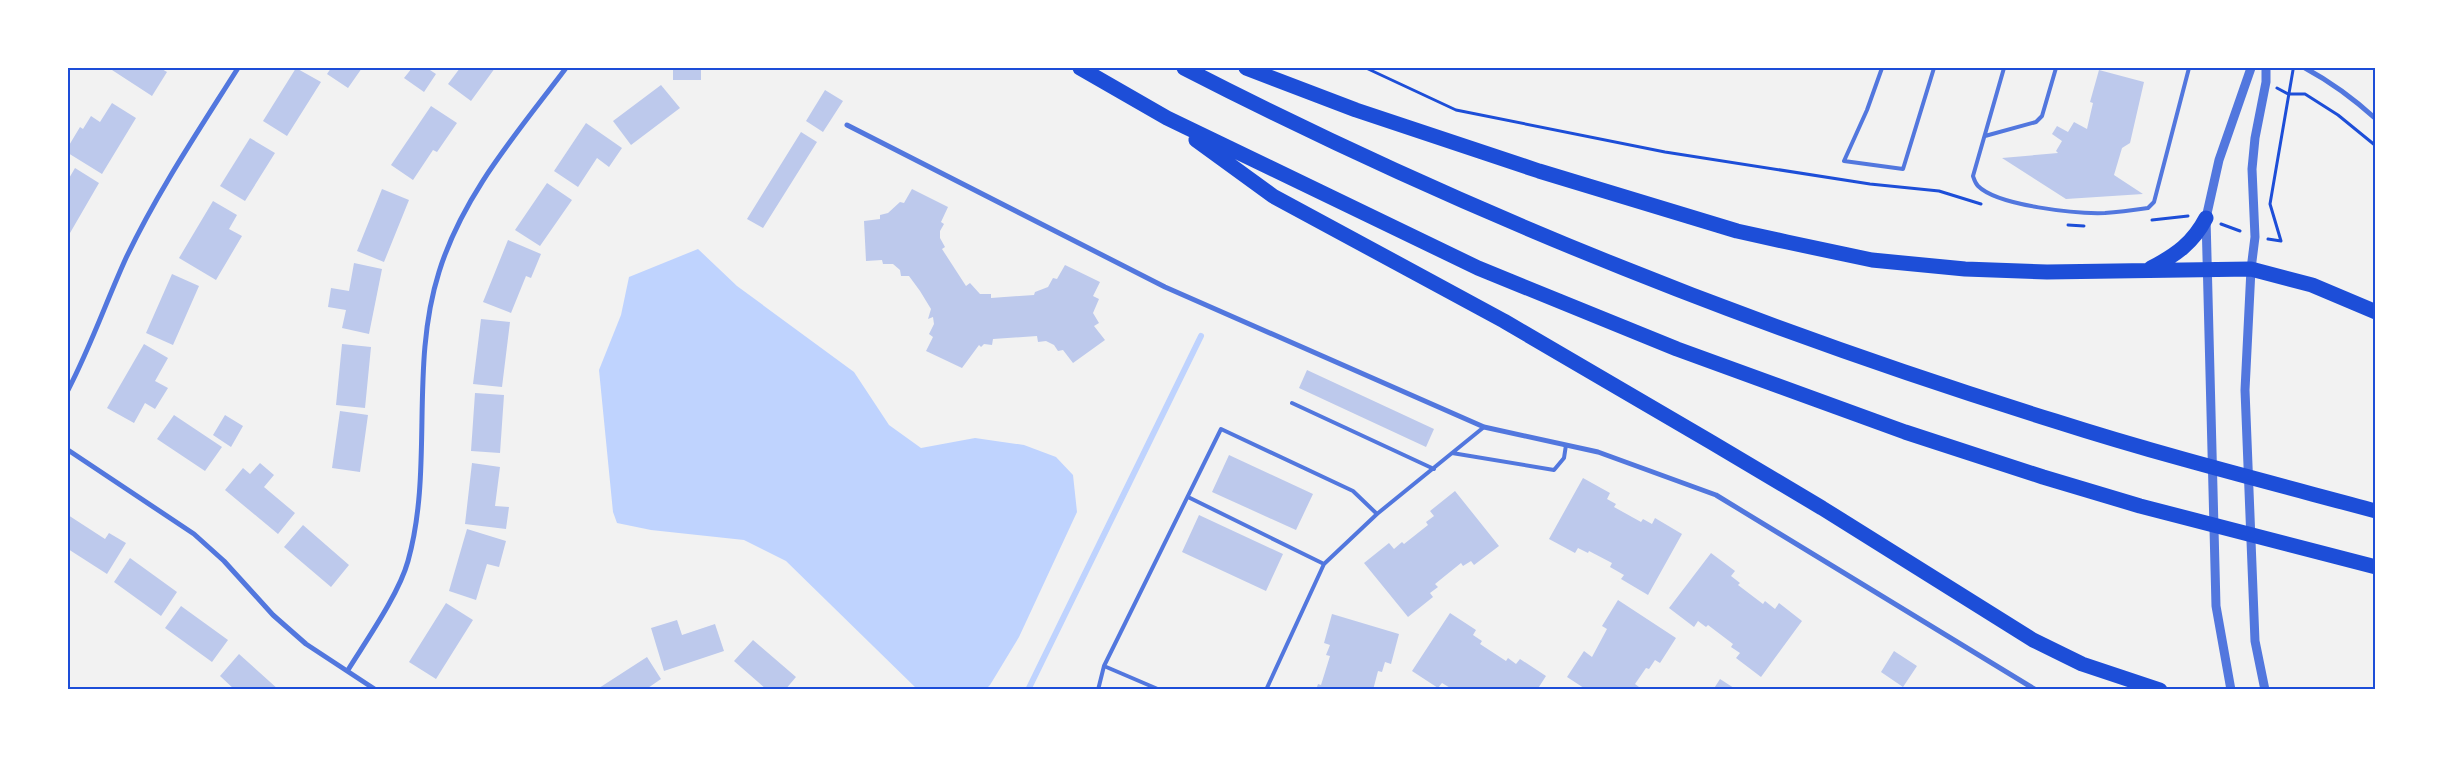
<svg xmlns="http://www.w3.org/2000/svg" width="2443" height="757" viewBox="0 0 2443 757" font-family="Poppins,sans-serif">
  <style>
    .water { fill: #bfd3fe }
    .lines { fill: none; stroke-linecap: round; stroke-linejoin: round }
    .stream { stroke: #bfd3fe; stroke-width: 6 }
    .building { fill: #bdc9ec }
    .path { stroke: #1d4ed8; stroke-width: 3 }
    .service { stroke: #5277de; stroke-width: 4 }
    .minor { stroke: #5277de; stroke-width: 5 }
    .tertiary { stroke: #5277de; stroke-width: 9 }
    .motorway { stroke: #1d4ed8; stroke-width: 15 }
    .neatline { fill: none; stroke: #1d4ed8; stroke-width: 2 }
  </style>
  <rect width="100%" height="100%" fill="#f2f2f2"/>
  <path class="water" d="M698,249L737,286L854,372L889,425L921,448L975,438L1024,445L1056,457L1073,475L1077,512L1019,637L990,685L986,689H917L786,561L744,540L651,530L617,523L613,512L599,370L621,315L629,277Z"/>
  <g class="lines">
    <path class="stream" d="M1028,690L1201,336"/>
  </g>
  <path class="building" d="M114,68H160L167,72L152,96L112,70Z
    M296,68L321,82L287,136L263,121Z
    M331,68H362L348,88L327,74Z
    M412,68H427L436,74L424,92L404,78Z
    M460,68H495L471,101L448,84Z
    M673,68H701V80H673Z
    M2099,70L2144,82L2130,143L2122,148L2114,175L2143,194L2066,199L2002,158L2058,153L2056,151L2062,141L2052,134L2057,126L2068,132L2074,122L2087,129L2093,103L2090,102Z
    M661,85L680,108L631,145L613,121Z
    M825,90L843,101L823,132L806,121Z
    M112,103L136,118L102,174L68,153V147L80,127L83,129L91,116L100,122Z
    M431,106L457,123L437,152L433,150L413,180L391,165Z
    M586,123L622,148L609,167L597,158L578,187L554,171Z
    M801,132L817,142L763,228L747,219Z
    M250,138L275,153L245,201L220,186Z
    M75,168L99,183L70,233L68,231V180Z
    M547,183L572,200L540,246L515,230Z
    M382,189L409,200L384,262L357,251Z
    M912,189L948,207L941,222L944,224L940,231V238L945,247L942,249L966,286L970,283L980,294H991V298L1034,295L1035,292L1048,287L1053,278L1057,279L1065,265L1100,282L1093,296L1099,299L1093,313L1099,323L1094,326L1105,340L1073,363L1063,350L1058,351L1054,345L1046,341L1038,342L1037,336L993,339L992,345L984,344L981,347L979,345L962,368L926,351L933,337L929,334L934,324L933,317L928,319L931,309L920,291L909,276H901L900,270L893,264H883L882,260L866,261L864,221L880,219V215L888,213L900,202L904,203Z
    M213,201L237,215L229,229L242,236L216,280L179,258Z
    M508,240L541,254L531,278L526,276L511,313L483,302Z
    M354,263L382,269L369,334L342,328L346,310L328,307L331,288L349,291Z
    M172,274L199,286L173,345L146,333Z
    M481,319L510,322L502,387L473,384Z
    M144,344L168,358L155,381L168,388L155,409L145,403L134,423L107,408Z
    M342,344L371,347L365,408L336,405Z
    M1307,370L1434,429L1426,447L1299,388Z
    M475,393L504,395L500,453L471,451Z
    M340,411L368,415L360,472L332,468Z
    M174,415L222,447L205,471L157,439Z
    M225,415L243,426L231,447L213,435Z
    M1229,455L1313,494L1296,530L1212,492Z
    M260,463L274,475L264,487L295,513L278,534L225,490L243,468L250,474Z
    M472,463L500,467L495,506L509,507L506,529L465,524Z
    M1583,478L1610,493L1607,499L1616,504L1614,507L1641,522L1643,519L1652,524L1655,518L1682,534L1648,595L1621,579L1624,575L1610,567L1612,563L1589,551L1588,553L1578,548L1575,553L1549,539Z
    M1455,491L1499,546L1474,565L1471,561L1463,566L1461,563L1435,584L1438,587L1430,593L1433,597L1408,617L1364,563L1389,543L1394,549L1402,542L1404,544L1428,525L1426,522L1434,516L1430,511Z
    M68,515L105,539L109,533L126,543L107,574L68,549Z
    M1199,515L1283,554L1266,591L1182,552Z
    M303,525L349,565L331,587L284,547Z
    M467,529L506,541L499,567L487,564L476,600L449,591Z
    M1711,553L1735,571L1731,576L1740,583L1738,585L1763,604L1765,601L1775,609L1779,603L1802,621L1761,677L1736,658L1740,653L1731,647L1733,644L1708,625L1706,627L1698,621L1694,627L1669,608Z
    M130,558L177,592L161,616L114,582Z
    M1618,600L1676,638L1660,663L1655,660L1649,669L1646,668L1635,684L1643,690H1587L1567,677L1584,651L1592,657L1607,629L1602,626Z
    M446,603L473,620L436,679L409,662Z
    M181,606L228,640L212,662L165,628Z
    M1450,613L1476,630L1473,635L1482,641L1480,644L1506,661L1508,658L1516,664L1520,659L1546,676L1537,690H1457L1453,687L1452,689L1442,683L1438,688L1412,671Z
    M1332,614L1399,634L1391,664L1385,662L1382,672L1378,671L1373,690H1316L1318,684L1321,685L1330,656L1326,655L1330,645L1324,643Z
    M677,620L682,635L715,624L724,651L664,671L651,628Z
    M753,640L796,677L785,690H767L734,661Z
    M1894,651L1917,666L1903,687L1881,672Z
    M239,654L279,690H235L220,676Z
    M647,657L661,679L645,690H600L599,688Z
    M1720,679L1737,690H1713Z"/>
  <g class="lines">
    <path class="path" d="M1366,68L1456,110L1665,152L1870,184L1939,191L1981,204
      M2277,88L2288,94H2305L2338,115L2376,146
      M2152,220L2188,216
      M2221,224L2240,231
      M2068,225L2084,226
      M2268,239L2281,241L2270,204L2293,70"/>
    <path class="service" d="M1882,68L1867,110L1844,161L1903,169L1934,68
      M2004,68L1973,176C1974,179 1975,183 1978,186C1998,206 2077,214 2105,213C2119,212 2134,210 2148,208L2154,202L2189,68
      M1985,136L2036,122L2042,116L2056,68
      M1292,403L1434,469
      M1452,453L1554,470L1564,458L1566,445
      M1188,497L1324,564
      M1104,666L1160,690
      M1098,690L1104,666L1221,429L1353,491L1377,514
      M1266,690L1324,564L1377,514L1484,427"/>
    <path class="minor" d="M2305,68C2331,82 2354,99 2376,119
      M847,125L1165,287L1484,427L1598,452L1716,495L2036,690
      M68,390C90,348 106,302 126,258C158,191 199,130 238,68
      M68,450L194,534L224,561L273,615L306,644L376,690
      M348,670C366,641 399,594 408,561C434,468 409,367 439,272C463,194 518,132 566,68"/>
    <path class="tertiary" d="M2231,690L2216,606L2206,218L2219,160L2251,68
      M2265,690L2255,641L2245,390L2251,269L2255,237L2252,169L2255,138L2266,82V68"/>
    <path class="motorway" d="M1080,68L1167,118L1478,268L1677,349L1905,432L2043,477L2140,506L2376,567
      M1184,68C1462,211 1756,328 2055,421C2161,455 2268,482 2376,511
      M1246,68L1356,110L1539,171L1737,231L1787,242L1872,260L1965,269L2047,272L2251,269L2312,285L2376,312
      M1196,140L1273,196L1504,321L1711,442L1822,508L2033,640L2082,664L2160,690
      M2151,268C2176,255 2193,243 2206,218"/>
  </g>
  <rect width="2443" height="757" fill="none" stroke="#ffffff" stroke-width="138"/>
  <rect x="69" y="69" width="2305" height="619" class="neatline"/>
</svg>
